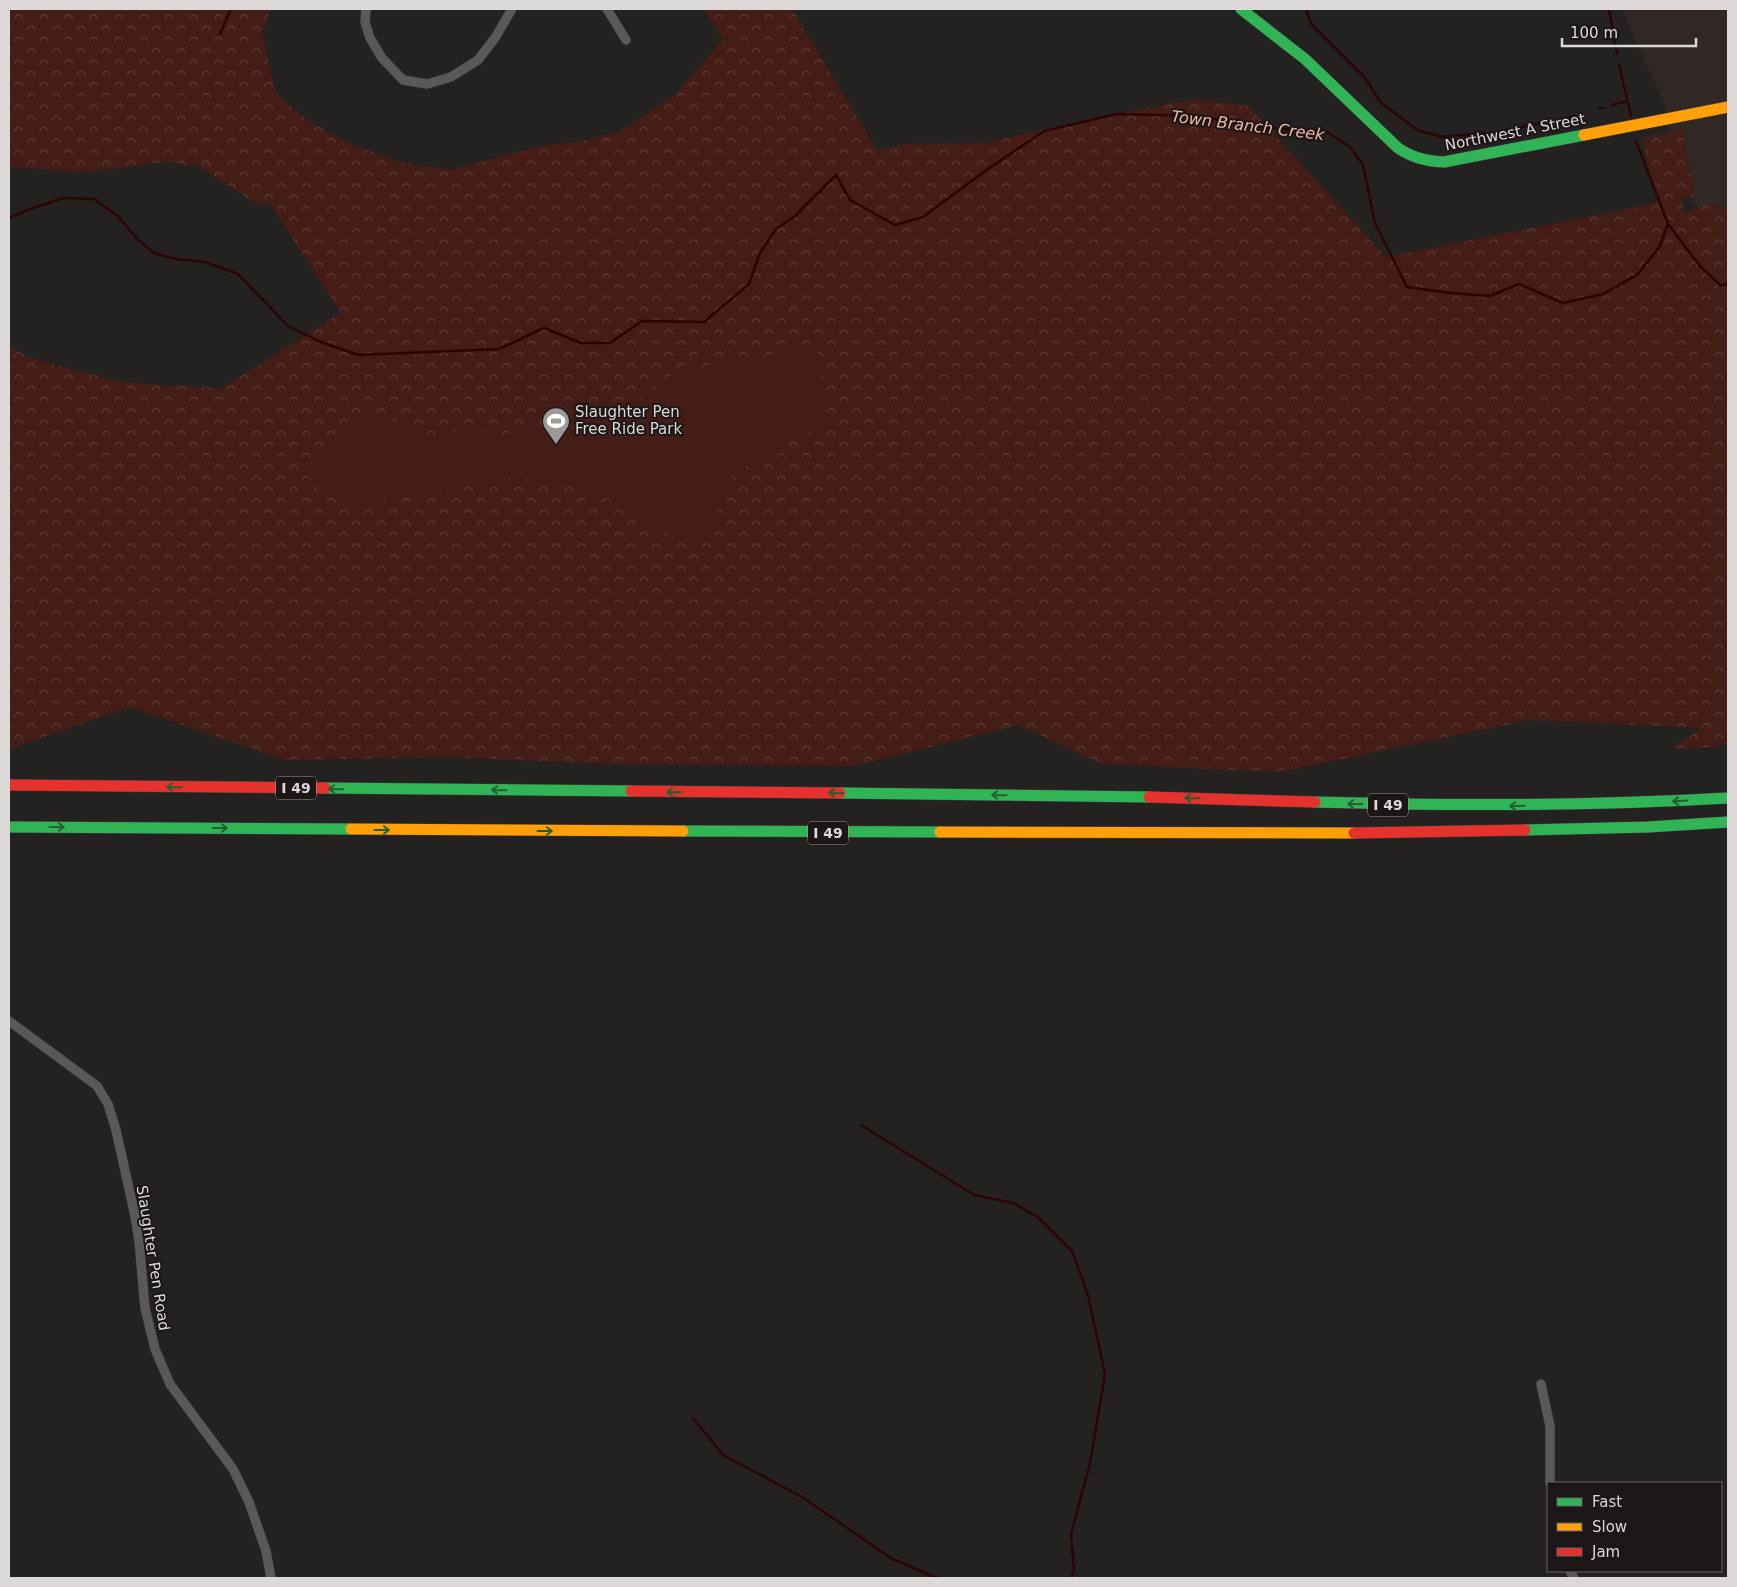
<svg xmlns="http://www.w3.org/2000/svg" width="1737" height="1587" viewBox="0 0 1737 1587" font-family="'DejaVu Sans',sans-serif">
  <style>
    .built { fill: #312826 }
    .park { fill: url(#park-crowns) }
    .pitch { fill: #441d16 }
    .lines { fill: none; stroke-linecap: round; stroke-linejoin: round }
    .stream { stroke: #2b0403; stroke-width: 2.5 }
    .street-casing { stroke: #3e3c3c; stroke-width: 10 }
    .fast-casing { stroke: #3e3c3c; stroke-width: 12 }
    .slow-casing { stroke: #3e3c3c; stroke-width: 12 }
    .jam-casing { stroke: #3e3c3c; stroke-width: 12 }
    .street { stroke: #5b5958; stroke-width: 9 }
    .fast { stroke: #30b455; stroke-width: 11 }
    .slow { stroke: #ff9f0a; stroke-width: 11 }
    .jam { stroke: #e5322d; stroke-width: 11 }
    .oneway { stroke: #255e32 }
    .labels { text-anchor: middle; stroke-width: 4; stroke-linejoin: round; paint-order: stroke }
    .shield { fill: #1c1716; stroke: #a29f9e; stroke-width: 1 }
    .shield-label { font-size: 14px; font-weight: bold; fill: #dcd9d8 }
    .street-label { font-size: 15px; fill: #dcd9d8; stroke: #1c1716 }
    .poi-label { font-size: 15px; fill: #dcd9d8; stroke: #1c1716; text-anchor: start }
    .water-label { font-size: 16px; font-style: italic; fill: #f3b7aa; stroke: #1c1716 }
  </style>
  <defs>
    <pattern id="park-crowns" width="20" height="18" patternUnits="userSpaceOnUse" patternTransform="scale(1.25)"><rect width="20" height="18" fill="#441d16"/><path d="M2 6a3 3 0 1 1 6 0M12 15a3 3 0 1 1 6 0" fill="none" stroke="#5e3d37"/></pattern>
  </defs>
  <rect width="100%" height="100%" fill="#242121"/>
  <path class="built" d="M1623,9H1728V210L1703,216L1681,182L1664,103L1625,17Z"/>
  <path class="park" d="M9,9H271L262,32L275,92L308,121L351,144L399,162L451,170L540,146L577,142L620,131L675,95L723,39L703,9H792L877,150L908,144L988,143L1027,133L1126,112L1197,99L1248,106L1386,257L1657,203L1642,138L1682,129L1695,195L1682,199L1684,213L1710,204L1728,208V743L1706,748L1671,749L1702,728L1530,720L1280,772L1101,764L1019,725L854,766L634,765L447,757L285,760L130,707L9,749V346L26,356L44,362L117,381L157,385L222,388L341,313L269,202L260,206L198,166L162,162L80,173L9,166Z"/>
  <path class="pitch" d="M816,345L830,426L786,440L773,453L733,472L722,493L715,516L695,549L605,497L567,484L513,477L442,491L347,506L322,491L304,471L314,456L329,450L337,430L356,415H363L397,422L423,434L436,436L468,429L502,435L527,431L556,417L624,407L641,399L685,366L694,371L721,361L750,360Z"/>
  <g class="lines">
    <path class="stream" d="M1306,9L1311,24L1365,78L1381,103L1419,131L1443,137L1484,133
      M1609,9L1617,53
      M220,34L231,9
      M1619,65L1631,116
      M1612,105L1627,101
      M1599,108H1604
      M1501,131L1582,115
      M1636,141L1668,224L1700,266L1721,286L1728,283
      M9,218L30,209L64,198L94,199L119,217L138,240L154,253L176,259L205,262L238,274L288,326L321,342L358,355L499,349L544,328L581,343H610L642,321L704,322L749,284L760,253L776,229L795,216L836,175L850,200L895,225L923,217L985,171L1044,131L1117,114L1199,116L1259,127L1327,132L1350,147L1363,165L1375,223L1407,287L1450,293L1490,296L1519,284L1563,303L1603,294L1637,275L1660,246L1668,224
      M861,1125L974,1195L1013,1203L1039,1218L1072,1251L1088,1295L1105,1374L1090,1463L1071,1534L1074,1570L1071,1578
      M693,1418L723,1455L802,1497L891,1558L934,1577L941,1578"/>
    <g class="street-casing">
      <path id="street" d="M366,9L365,22L370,38L382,58L403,80L427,84L451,77L478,60L495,38L512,9
        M607,9L626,40
        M9,1021L97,1086L108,1104L116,1130L135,1216L139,1241L145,1308L155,1349L170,1384L233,1469L249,1502L266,1551L271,1578
        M1541,1384L1550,1426V1483
        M1570,1571L1574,1578"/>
    </g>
    <g class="fast-casing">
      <path id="fast" d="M1241,9L1305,59L1398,148C1413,158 1426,161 1444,162L1584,135
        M325,788L631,791
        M840,793L1149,797
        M1315,802C1453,806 1590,806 1728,798
        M9,827L351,829
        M1525,830L1648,827L1728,822
        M683,831L940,832"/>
    </g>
    <g class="slow-casing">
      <path id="slow" d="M1584,135L1728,107
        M351,829L683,831
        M940,832L1354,833"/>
    </g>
    <g class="jam-casing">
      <path id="jam" d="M9,785L325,788
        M631,791L840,793
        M1149,797L1315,802
        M1354,833L1525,830"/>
    </g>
    <use href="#street" class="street"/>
    <use href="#fast" class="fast"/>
    <use href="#slow" class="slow"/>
    <use href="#jam" class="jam"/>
  </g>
  <defs><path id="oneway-shaft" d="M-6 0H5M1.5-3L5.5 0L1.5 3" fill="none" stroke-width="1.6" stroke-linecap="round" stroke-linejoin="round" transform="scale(1.25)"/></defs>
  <g class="oneway">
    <use href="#oneway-shaft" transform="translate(174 787) rotate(-179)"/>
    <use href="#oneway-shaft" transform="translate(336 789) rotate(-179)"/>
    <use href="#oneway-shaft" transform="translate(499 790) rotate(-179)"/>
    <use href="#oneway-shaft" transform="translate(674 792) rotate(-179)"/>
    <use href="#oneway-shaft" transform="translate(836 793) rotate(-179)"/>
    <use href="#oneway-shaft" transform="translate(999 795) rotate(-179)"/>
    <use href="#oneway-shaft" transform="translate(1192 798) rotate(-179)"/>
    <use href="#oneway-shaft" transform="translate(1680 801) rotate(177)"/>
    <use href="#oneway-shaft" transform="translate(1355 804) rotate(-178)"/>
    <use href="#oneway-shaft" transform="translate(1517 806) rotate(178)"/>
    <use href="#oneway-shaft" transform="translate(57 827)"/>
    <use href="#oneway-shaft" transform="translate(220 828)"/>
    <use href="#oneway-shaft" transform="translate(382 830)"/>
    <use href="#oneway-shaft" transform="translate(545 831)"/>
  </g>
  <defs>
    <g id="stadium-pin" transform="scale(1.4375)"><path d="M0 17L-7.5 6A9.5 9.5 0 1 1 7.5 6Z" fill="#9c9998" stroke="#1c1716"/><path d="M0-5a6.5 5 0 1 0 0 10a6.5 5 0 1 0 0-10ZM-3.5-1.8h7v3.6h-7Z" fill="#fff"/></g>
  </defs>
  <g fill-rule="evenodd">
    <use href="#stadium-pin" x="556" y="421"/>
  </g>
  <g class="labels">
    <g class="shield">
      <rect x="276" y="776.5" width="40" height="23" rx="4"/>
      <rect x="1368" y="793.5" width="40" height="23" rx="4"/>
      <rect x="808" y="821.5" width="40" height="23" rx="4"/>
    </g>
    <g class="shield-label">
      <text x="296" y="793">I 49</text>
      <text x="1388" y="810">I 49</text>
      <text x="828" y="838">I 49</text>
    </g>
    <g class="street-label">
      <text transform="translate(1515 132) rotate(-11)" y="5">Northwest A Street</text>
      <text transform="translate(153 1258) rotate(81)" y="5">Slaughter Pen Road</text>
    </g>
    <g class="poi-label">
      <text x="575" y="417">Slaughter Pen<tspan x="575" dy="17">Free Ride Park</tspan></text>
    </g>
    <g class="water-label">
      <text transform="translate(1248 125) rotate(7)" y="6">Town Branch Creek</text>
    </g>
  </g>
  <rect width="1737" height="1587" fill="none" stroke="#dcd9d8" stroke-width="20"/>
  <rect x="1547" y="1482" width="175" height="90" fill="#1c1716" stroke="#696564"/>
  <rect x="1557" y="1498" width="25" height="8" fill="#30b455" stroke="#696564"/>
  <text x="1592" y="1507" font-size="15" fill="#dcd9d8">Fast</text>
  <rect x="1557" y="1523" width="25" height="8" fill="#ff9f0a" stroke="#696564"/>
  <text x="1592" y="1532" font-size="15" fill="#dcd9d8">Slow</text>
  <rect x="1557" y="1548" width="25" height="8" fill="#e5322d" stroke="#696564"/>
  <text x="1592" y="1557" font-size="15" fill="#dcd9d8">Jam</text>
  <path d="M1562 38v8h134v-8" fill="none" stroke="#dcd9d8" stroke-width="2.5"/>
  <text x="1570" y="38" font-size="15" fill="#dcd9d8" stroke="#1c1716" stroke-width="4" paint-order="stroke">100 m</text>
</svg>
